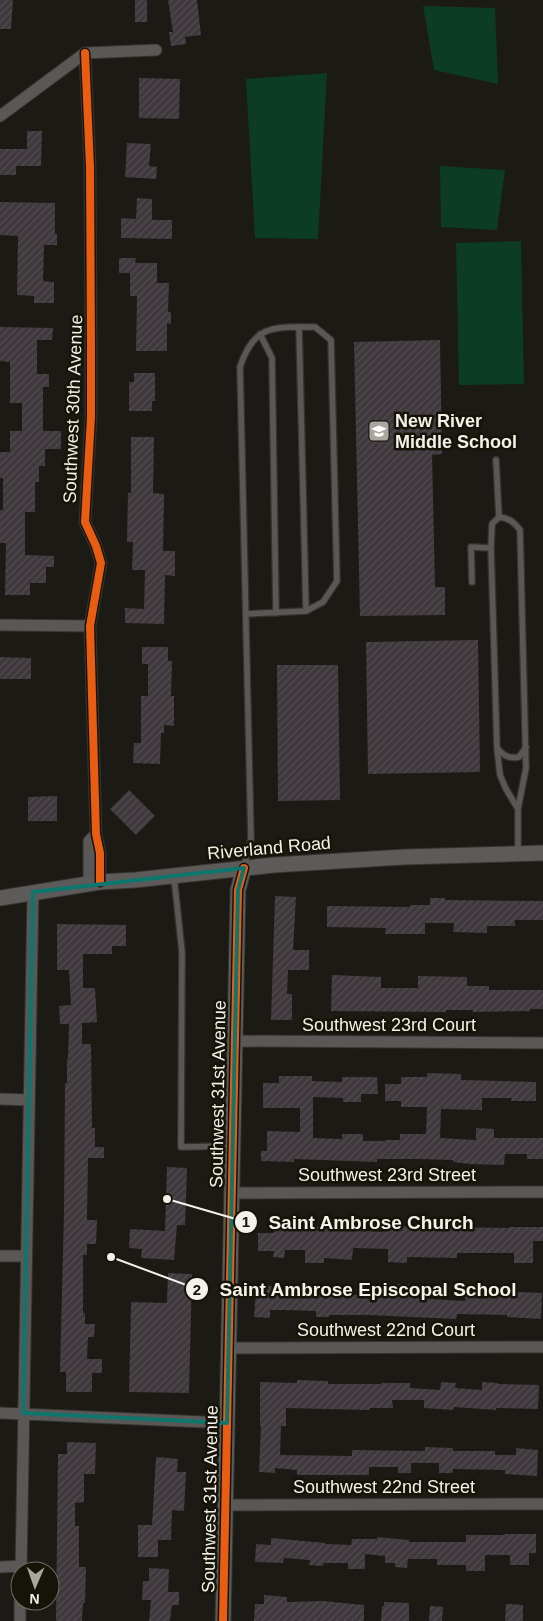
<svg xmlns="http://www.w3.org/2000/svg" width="543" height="1621" viewBox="0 0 543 1621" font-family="Arial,sans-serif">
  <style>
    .pitch { fill: #0c3c24 }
    .building { fill: url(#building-hatch) }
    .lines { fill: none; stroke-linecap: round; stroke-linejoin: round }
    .lane-casing { stroke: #35332f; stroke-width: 8 }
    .street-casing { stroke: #35332f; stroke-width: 13 }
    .secondary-casing { stroke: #35332f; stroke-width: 17 }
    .lane { stroke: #5a5857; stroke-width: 5.5 }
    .street { stroke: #5a5857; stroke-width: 11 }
    .secondary { stroke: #5d5b59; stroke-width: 15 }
    .cycleway-casing { stroke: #161308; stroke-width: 11 }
    .cycleway { stroke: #e95d12; stroke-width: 8 }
    .marked { fill: none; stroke: #0f766e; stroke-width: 4; stroke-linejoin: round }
    .labels { text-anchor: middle; stroke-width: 5; stroke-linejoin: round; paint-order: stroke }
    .street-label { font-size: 18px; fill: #f3f1ea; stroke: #161308 }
    .poi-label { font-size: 18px; font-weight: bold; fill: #f3f1ea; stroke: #161308; text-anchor: start }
    .leader { fill: none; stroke: #f3f1ea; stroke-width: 2 }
    .callout-dot { fill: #f3f1ea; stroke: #161308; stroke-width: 2 }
    .mark-label { font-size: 15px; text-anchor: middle; font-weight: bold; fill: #111 }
    .callout-label { font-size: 19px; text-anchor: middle; font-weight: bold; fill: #f3f1ea; stroke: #161308; stroke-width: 5; stroke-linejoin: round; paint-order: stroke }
  </style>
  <defs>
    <pattern id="building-hatch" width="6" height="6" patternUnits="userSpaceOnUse" patternTransform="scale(1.25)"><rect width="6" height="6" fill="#3f383d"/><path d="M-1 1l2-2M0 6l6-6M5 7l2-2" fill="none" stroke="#524c50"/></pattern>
  </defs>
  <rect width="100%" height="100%" fill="#1c1a14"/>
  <path class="pitch" d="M423,6L495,8L498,84L434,70Z
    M327,73L318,239L255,238L246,79Z
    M440,166L505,170L497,230L441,227Z
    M521,241L524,384L459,385L456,243Z"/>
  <path class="building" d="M0,0H13L11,29H0Z
    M135,0H147V22H135Z
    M168,0H197L201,35L185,37L186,44L171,46L169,32H173Z
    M139,78L180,79L179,119L139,118Z
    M27,131H42L41,166H16V175H0V149H27Z
    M127,143L151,144L149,166L157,167L156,179L125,177Z
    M137,198L152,199V220H172V239L121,238V218L136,219Z
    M0,202L55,203V234H57V245H44L43,281L54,282V303H34V296L17,295L18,236L0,235Z
    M119,258H136L135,263H157V283H169L168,312H171V324L167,323V351H136L137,296H130V273H119Z
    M0,327L53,328L52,340H37V374H49V387H43V431H61V449H45V466H39V482H35V512H25V555L54,556V567H46V583H30V595H5L6,543H0V510H3V478H0V452H10V431H22V403H10V362L0,361Z
    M440,340L442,454L432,455L435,587H445V615L360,616L354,342Z
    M134,373H155V401H152V411H129V382H134Z
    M131,437H154L153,493L164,494L163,551H175V576L165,575L164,624L125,623V608L144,609L145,570H132L133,542H127L128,493H131Z
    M478,640L480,772L368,774L366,642Z
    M142,647H168V661H172L171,696H174V726L164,725V733H161L160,764L133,763L134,743H141V696H148V664H142Z
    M0,657L31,658V679H0Z
    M277,665H338L340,800L278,801Z
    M129,790L155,816L136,835L110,809Z
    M57,796V821H28V797Z
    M275,896L296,897L293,950H309V970H288L287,994H292V1020H271Z
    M430,898H445V900L543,901V920H515V926H487V933L453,932L454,923H425V934H385L386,928L327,927V906L410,907V905H430Z
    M57,924L126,925V946H112V954H83V988H95L97,1022L82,1023V1044H91L92,1128H95V1147H104V1158H88L87,1220H97L96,1244H87V1255H83V1313H85V1324H95L94,1337H88L87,1359H102V1373H92V1392H66V1372H60L64,1211L65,1083H67V1059H68L69,1024H60L59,1006L71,1005L69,970H57Z
    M332,975L381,977V988H418V976L467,977V986H489V990H543V1009H530V1011L473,1012V1010H446V1012L331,1011Z
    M427,1073L461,1074V1080L536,1082V1101H511L512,1098H482V1110L441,1109L440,1138L476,1140V1128L494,1129V1138H543V1159H527V1154H505L504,1165L469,1164L453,1162V1160L419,1159H377V1162L294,1159V1162L261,1161V1151H267V1131L300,1132V1108H263V1083H279V1076H312V1081L342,1082V1077H377L378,1094H361V1102H343V1098L313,1097V1138L342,1139V1134H363V1141H385V1140H400V1134H426L427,1107H401V1101H385V1084H401V1077H427Z
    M167,1167L187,1168L185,1225H177L174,1260L141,1258L142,1249L129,1248L130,1229L165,1231Z
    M300,1226L335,1227L334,1229L383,1232V1226L509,1228V1227H543V1241H533V1263H514V1253H457V1258L407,1257V1263L388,1262V1249L353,1248L352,1260L324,1258V1263H305V1250H285L284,1258L273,1257L274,1251H258V1233H274V1227Z
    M168,1273L192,1274L189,1393L129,1392L131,1302L167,1303Z
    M397,1284H409L408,1296H415V1298L465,1301V1296H473V1290L542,1293L541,1319L507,1317V1315L457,1314L456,1319L369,1315H329V1317H316V1311L284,1310H270V1318L254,1317L256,1292H265L266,1286H276V1292L302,1294V1286H329V1295H362L396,1296Z
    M297,1380L328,1381V1384H381V1383H410V1388L440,1390L441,1382L456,1383L455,1388L482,1390V1382L498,1383V1384L539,1385L538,1409L496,1408V1410L454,1407L453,1410L424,1408V1400H392L393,1408H370L369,1410L286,1408V1426H281L280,1455L352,1456V1450L425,1451V1447L453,1448V1451H495V1455H516V1448L538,1450L537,1476L505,1474V1470L453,1469V1473H439V1463H411V1473H398V1467H369V1475H297V1470L275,1468V1473L259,1472L261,1426H260V1382L297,1383Z
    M67,1442L96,1443L95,1474H84V1502L75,1503V1526H79V1567H86L85,1603H83L82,1621H56L58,1454H67Z
    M156,1457L178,1459L177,1472H186L184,1511L172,1510L171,1540H158V1557H138V1525H152Z
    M505,1534H536V1553H529V1565H510V1555H485V1571H466V1565H437V1559H408L407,1568L395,1567V1563H385V1556L365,1554V1569H348V1563H324L323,1566L309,1565L310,1560L284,1558L283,1563L255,1562L256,1544L271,1545V1538L325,1543V1544L351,1545L352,1539H377V1537L409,1540V1542H466V1535H505Z
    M149,1568L169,1569L168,1592H179V1605H172L170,1621H149L151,1600H142L143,1581H149Z
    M264,1595L287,1597V1602L323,1601L364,1605V1621H254L255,1604H264Z
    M384,1602L409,1603V1621H381L382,1606H384Z
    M506,1604L523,1605V1621H505Z
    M430,1606L443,1607L442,1621H429Z"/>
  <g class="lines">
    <g class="lane-casing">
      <path id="lane" d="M299,327L306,611
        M260,334L272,358L276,613
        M496,460L499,517L492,524L491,548L497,748L500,775L506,789L518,809
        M499,517C509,518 514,522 520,530L526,768L518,809V853
        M472,582L471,547L491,548
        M497,748C504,756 509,759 519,757L526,747
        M244,866L251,839L240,367C254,323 276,327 315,327L331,340L337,581L323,602L306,611L246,614
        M174,877L182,952L181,1147L231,1146"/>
    </g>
    <g class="street-casing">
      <path id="street" d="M85,53L90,167L91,346V417L85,522L96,546L101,563L90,626L96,834L100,853V882
        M0,116L85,53L156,50
        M0,625L90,626
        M89,884V841L96,834
        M235,1041L543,1043
        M0,1099L29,1100
        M231,1193L543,1192
        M0,1256H26
        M229,1348L543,1347
        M0,1413L227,1423
        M225,1505L543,1504
        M0,1567L21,1566
        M21,1571L33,892
        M20,1621V1601"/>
    </g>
    <g class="secondary-casing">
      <path id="secondary" d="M0,898L100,882L135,880L274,865L404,857L543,853
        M223,1621L238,890L244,868"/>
    </g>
    <use href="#lane" class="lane"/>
    <use href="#street" class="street"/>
    <use href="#secondary" class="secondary"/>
    <g class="cycleway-casing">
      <path id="cycleway" d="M85,53L90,167L91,346V417L85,522L96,546L101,563L90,626L96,834L100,853V882
        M223,1621L238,890L244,868"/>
    </g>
    <use href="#cycleway" class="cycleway"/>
  </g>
  <path class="marked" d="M244,868L238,890L227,1423L23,1413L33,892Z"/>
  <defs>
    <g id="school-square" transform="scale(1.125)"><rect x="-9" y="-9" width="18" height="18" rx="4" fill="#a8a69f" stroke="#161308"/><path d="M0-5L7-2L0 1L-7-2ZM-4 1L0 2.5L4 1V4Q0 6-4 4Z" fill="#fff"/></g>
  </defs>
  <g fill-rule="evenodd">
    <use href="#school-square" x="379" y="431"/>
  </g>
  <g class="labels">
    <g class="street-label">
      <text transform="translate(73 409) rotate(-88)" y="6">Southwest 30th Avenue</text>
      <text transform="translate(269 848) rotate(-5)" y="6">Riverland Road</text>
      <text x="389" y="1031">Southwest 23rd Court</text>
      <text transform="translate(218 1094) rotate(-89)" y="6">Southwest 31st Avenue</text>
      <text x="387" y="1181">Southwest 23rd Street</text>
      <text x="386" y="1336">Southwest 22nd Court</text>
      <text x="384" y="1493">Southwest 22nd Street</text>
      <text transform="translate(210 1499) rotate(-89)" y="6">Southwest 31st Avenue</text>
    </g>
    <g class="poi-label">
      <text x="395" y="427">New River<tspan x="395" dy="21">Middle School</tspan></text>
    </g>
  </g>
  <path class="leader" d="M167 1199L246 1222M111 1257L197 1289"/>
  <g class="callout-dot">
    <circle cx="167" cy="1199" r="5"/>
    <circle cx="111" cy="1257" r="5"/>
    <circle cx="246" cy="1222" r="12"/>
    <circle cx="197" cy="1289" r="12"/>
  </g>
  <g class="mark-label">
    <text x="246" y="1227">1</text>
    <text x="197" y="1295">2</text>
  </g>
  <g class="callout-label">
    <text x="371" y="1229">Saint Ambrose Church</text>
    <text x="368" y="1296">Saint Ambrose Episcopal School</text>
  </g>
  <g transform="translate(35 1586) rotate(182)"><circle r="24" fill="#161308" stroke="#6e6c62"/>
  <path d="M0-4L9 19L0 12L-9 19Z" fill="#a8a69f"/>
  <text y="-8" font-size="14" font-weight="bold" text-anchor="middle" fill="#f3f1ea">N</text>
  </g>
</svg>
